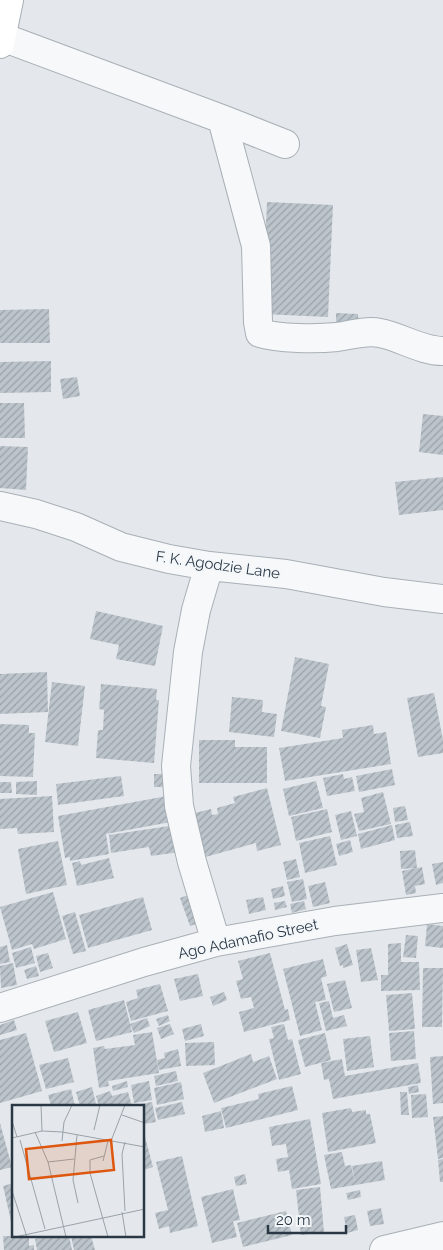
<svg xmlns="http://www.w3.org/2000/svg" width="443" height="1250" viewBox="0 0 443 1250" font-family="Raleway,sans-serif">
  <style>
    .building { fill: url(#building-hatch) }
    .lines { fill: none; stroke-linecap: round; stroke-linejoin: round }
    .minor-casing { stroke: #a8b0b7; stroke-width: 30 }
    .secondary-casing { stroke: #a8b0b7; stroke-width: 30 }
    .minor { stroke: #f7f8fa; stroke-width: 28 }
    .secondary { stroke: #fff; stroke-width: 28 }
    .labels { text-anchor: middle; stroke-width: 4; stroke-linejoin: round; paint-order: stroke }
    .street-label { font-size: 15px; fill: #2a3846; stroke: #f4f7f9 }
    .inset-road { fill: none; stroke: #9aa2aa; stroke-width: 1 }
    .view { fill: #de570f; fill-opacity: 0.15; stroke: #de570f; stroke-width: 2.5 }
    .inset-edge { fill: none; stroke: #2a3846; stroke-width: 2.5 }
  </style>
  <defs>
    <pattern id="building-hatch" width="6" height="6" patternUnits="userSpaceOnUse" patternTransform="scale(1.25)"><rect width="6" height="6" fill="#bdc5cc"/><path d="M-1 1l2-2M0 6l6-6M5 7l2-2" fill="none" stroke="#9aa1a7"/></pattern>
  </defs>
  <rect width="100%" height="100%" fill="#e4e8ec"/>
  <path class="building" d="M267,202L333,205L328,317L262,314Z
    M49,309L50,343H0V310Z
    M336,313L358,314L359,332L336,331Z
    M51,361V392L0,393V362Z
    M77,377L80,396L63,399L60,379Z
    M0,403H24L25,438H0Z
    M423,414L443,416V455L419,452Z
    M0,446L28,447L26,490L0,488Z
    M443,477V510L399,515L395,482Z
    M96,611L163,626L155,666L116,659L119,645L90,639Z
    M295,657L329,664L321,706L326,707L320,738L281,731Z
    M47,672L48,712L0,714V674Z
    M52,682L85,686L78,746L45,742Z
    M101,684L157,689L156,700H159L154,763L96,758L98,730H103L104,710L99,709Z
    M434,693L443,740V753L418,757L407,698Z
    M232,697L263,700L262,712L277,714L274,737L229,732Z
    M0,724L29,725V733H35L33,777L0,776Z
    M373,725L374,734L386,732L391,764L285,781L279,748L343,738L342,730Z
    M199,740H235V747H267V783H199Z
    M392,769L395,785L359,792L356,776Z
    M154,774H167V787H154Z
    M343,774L344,779L352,777L355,791L327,796L323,778Z
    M121,776L124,796L58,805L56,784Z
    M37,781V795L16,794V782Z
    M316,781L323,808L289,816L283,789Z
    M0,782H11L12,793H0Z
    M267,788L281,845L257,851L256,843L198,859L187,815L211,809L212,815L218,814L217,808L235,803L233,797Z
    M383,792L391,824L359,831L354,814L364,812L361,798Z
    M52,796L54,832L18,834L17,828L0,829V799Z
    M167,796L171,822L106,834L109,854L70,861V857L65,858L58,816Z
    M405,806L408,820L395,822L393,808Z
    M327,809L332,832L296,841L291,817Z
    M351,811L357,836L341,840L335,815Z
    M410,822L413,836L397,838L395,825Z
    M176,825L180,852L151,856L149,847L111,853L109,835Z
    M392,825L395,840L361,849L358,834Z
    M330,836L337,865L305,873L299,843Z
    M350,840L353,852L339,856L336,844Z
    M58,841L67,885L26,894L18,849Z
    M415,850L417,868L401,869L400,851Z
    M109,858L114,878L77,886L72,863L80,861L81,865Z
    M296,859L300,877L287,880L283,862Z
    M443,862V883L436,885L432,864Z
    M422,867L425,884L415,886L416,893L406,895L402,871Z
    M303,879L307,899L292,902L287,882Z
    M325,882L330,903L313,907L308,886Z
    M283,886L285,896L273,899L271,889Z
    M53,892L66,939L34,949L32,944L12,950L0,907Z
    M194,893L204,921L190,926L180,898Z
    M143,897L152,930L88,948L79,915Z
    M263,897L266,910L249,914L246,900Z
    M285,901L287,907L275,910L274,903Z
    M304,901L306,909L292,913L290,904Z
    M75,912L86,951L73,954L62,916Z
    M427,924L443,926V948L425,946Z
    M406,935L418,936L416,958L403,957Z
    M401,943V962H419L420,990L381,991V975H388V944Z
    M347,944L353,965L343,968V965L340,966L335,948Z
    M7,945L10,962L0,964V947Z
    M31,947L35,963L16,968L12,953Z
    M371,948L378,980L361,982L356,950Z
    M48,953L53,968L40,972L36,956Z
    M270,953L285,1010L288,1009L290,1020L244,1032L239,1012L254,1008L251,997L241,999L236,981L243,979L238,961Z
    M323,959L327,976L321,978L326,1000L315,1002L322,1030L300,1036L283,969Z
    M13,963L17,985L1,988L0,966Z
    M36,966L39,976L27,979L24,970Z
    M423,968H443L442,1027H422Z
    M198,974L203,996L180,1001L174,979Z
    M345,980L352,1008L334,1012L327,984Z
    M160,984L168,1011L131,1021L126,1002L138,998L136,990Z
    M224,992L227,1000L213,1006L210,997Z
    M412,993L415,1029L389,1031L386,995Z
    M124,1000L132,1032L96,1041L88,1010Z
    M329,1001L333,1018L344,1015L347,1026L326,1031L319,1003Z
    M78,1012L87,1043L54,1052L45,1021Z
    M168,1015L170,1021L159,1026L156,1019Z
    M147,1018L150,1026L134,1033L130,1024Z
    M14,1020L17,1030L0,1035V1025Z
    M170,1024L174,1034L161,1039L157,1028Z
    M201,1024L204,1036L185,1041L182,1029Z
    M284,1024L288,1040L292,1039L301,1074L279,1080L269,1039L274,1038L271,1027Z
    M414,1031L416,1059L391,1061L389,1033Z
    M152,1032L159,1073L108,1081L109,1086L99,1088L93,1048L104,1046L105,1049L135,1045L133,1035Z
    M26,1033L42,1091L0,1103V1040Z
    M325,1033L331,1060L305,1067L298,1040Z
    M370,1036L374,1067L347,1071L343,1039Z
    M214,1042L215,1065L186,1066L185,1043Z
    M178,1049L181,1066L159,1070L157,1060L165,1058L164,1053Z
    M251,1054L253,1062L269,1056L277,1079L214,1103L203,1073Z
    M443,1056V1103L433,1104L430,1057Z
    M68,1058L74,1082L46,1089L39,1065Z
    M342,1059L345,1076L418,1063L421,1083L333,1099L329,1079L324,1080L321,1063Z
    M176,1071L178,1081L156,1086L154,1076Z
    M127,1081L128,1087L113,1091L112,1086Z
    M149,1081L152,1100L134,1103L131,1085Z
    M181,1082L184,1099L157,1105L154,1088Z
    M418,1085L419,1092L409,1094L408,1087Z
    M292,1086L298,1110L226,1128L221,1108L259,1099L258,1094Z
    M92,1087L96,1104L80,1106L76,1092Z
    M71,1089L75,1106H51L48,1095Z
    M110,1091L112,1096L128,1092L132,1106H99L96,1096Z
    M400,1092H407L409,1115H401Z
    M426,1094L428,1117L412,1118L411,1095Z
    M152,1102L156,1122L144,1124V1106L135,1105Z
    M182,1102L185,1114L158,1120L155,1108Z
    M351,1108L352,1112L366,1110V1114H370L376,1143L328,1152L322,1113Z
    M221,1111L224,1128L205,1132L202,1116Z
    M443,1116V1158L438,1159L433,1117Z
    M310,1119L321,1184L292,1189L289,1170L278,1172L276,1159L288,1157L286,1144L272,1146L269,1127Z
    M0,1123L12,1167L0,1170Z
    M144,1133L153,1167L144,1170Z
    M342,1152L345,1166L351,1165L355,1183L352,1166L382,1161L385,1180L331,1189L324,1155Z
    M182,1156L198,1226L170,1233L169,1226L159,1229L155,1213L168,1210L156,1162Z
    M443,1159V1182H440L438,1160Z
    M245,1174L247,1184L236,1186L234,1177Z
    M14,1183V1230H13L3,1186Z
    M320,1187L324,1232L301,1235L296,1190Z
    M233,1189L240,1220L233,1221L237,1237L212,1243L201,1197Z
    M360,1190L361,1197L348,1200L346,1193Z
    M381,1208L384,1224L370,1226L367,1211Z
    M286,1211L292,1235L243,1247L237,1223Z
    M355,1215L358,1230L347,1233L344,1217Z
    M3,1236H29V1246L34,1245V1250H4Z
    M46,1236H69L72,1250H37L35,1239Z
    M71,1236H91L95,1250H74Z"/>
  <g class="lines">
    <g class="minor-casing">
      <path id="minor" d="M2,37L222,119L285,144
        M222,119L256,246L258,322L260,333C278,339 318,339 337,337C351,335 366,330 380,333C401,337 421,351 443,351
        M0,506L36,514L76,527L121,547L169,559L209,566L286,574L384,592L443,599
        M209,566L196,610L188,652L176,766L179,806L192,862L216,942
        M0,1008L144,962L216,942L335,921L443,908
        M384,1250L443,1236"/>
    </g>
    <g class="secondary-casing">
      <path id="secondary" d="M0,44L9,0"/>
    </g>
    <use href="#minor" class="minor"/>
    <use href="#secondary" class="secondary"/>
  </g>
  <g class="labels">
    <g class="street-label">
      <text transform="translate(218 565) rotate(8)" y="5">F. K. Agodzie Lane</text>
      <text transform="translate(248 939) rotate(-12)" y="5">Ago Adamafio Street</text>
    </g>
  </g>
  <g transform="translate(12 1105)">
    <rect width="132" height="132" fill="#e4e8ec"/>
    <path class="inset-road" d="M29,0L30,26M110,10L133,18M0,16L5,32M82,25L88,0M23,27L36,57L54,132M65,30L61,75L66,98M0,33L30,26L50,27L133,42M8,35L33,124M50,36L52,17L60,0M99,36L113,0M113,37L110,49L113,106M92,51L78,55V68L96,132M91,56L96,36M36,57L62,54M0,86L15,132M110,107L114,132M3,132L133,104"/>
    <path class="view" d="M99,35L102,65L17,74L14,44Z"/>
    <rect width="132" height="132" class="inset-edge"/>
  </g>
  <path d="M268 1225v8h78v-8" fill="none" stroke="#2a3846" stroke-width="2.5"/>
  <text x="276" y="1225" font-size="15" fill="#2a3846" stroke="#f4f7f9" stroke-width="4" paint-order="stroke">20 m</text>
</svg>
